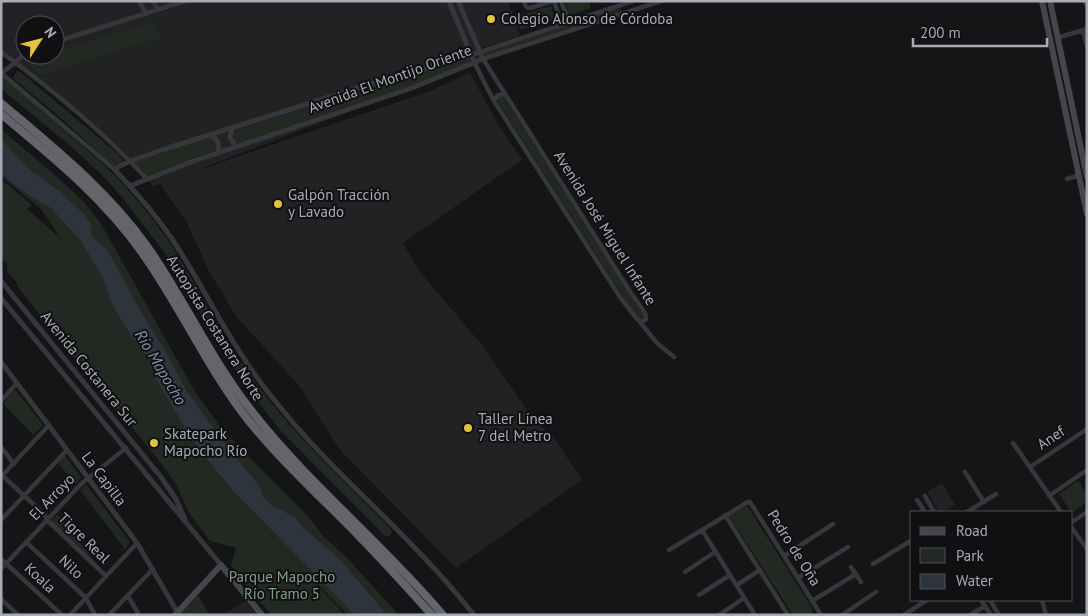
<svg xmlns="http://www.w3.org/2000/svg" width="1088" height="616" viewBox="0 0 1088 616" font-family="'PT Sans',sans-serif">
  <style>
    .built { fill: #222124; fill-rule: evenodd }
    .green { fill: #222923 }
    .water { fill: #2e343c }
    .lines { fill: none; stroke-linecap: round; stroke-linejoin: round }
    .minor { stroke: #37373b; stroke-width: 4.5 }
    .tertiary { stroke: #37373b; stroke-width: 5 }
    .secondary { stroke: #45454b; stroke-width: 6 }
    .motorway { stroke: #63646c; stroke-width: 8 }
    .poi-dot { fill: #e3c241; stroke: #101012; stroke-width: 2 }
    .labels { text-anchor: middle; stroke-width: 4; stroke-linejoin: round; paint-order: stroke }
    .poi-label { font-size: 15px; fill: #a8abb6; stroke: #101012; text-anchor: start }
    .street-label { font-size: 15px; fill: #a8abb6; stroke: #101012 }
    .park-label { font-size: 15px; fill: #819f87; stroke: #101012 }
    .water-label { font-size: 16px; font-style: italic; fill: #8293ae; stroke: #101012 }
  </style>
  <rect width="100%" height="100%" fill="#151517"/>
  <path class="built" d="M1,1H459L484,60L184,175L430,91L470,73L498,124L522,160L403,243L420,272L482,345L536,423L552,435L582,480L456,568L342,452L332,438L301,388L236,316L209,271L186,221L160,184L153,186L130,158L76,110L1,50ZM25,25H55V55H25Z
    M460,1H508L520,36L480,49Z
    M942,483L955,505L943,512H939L927,492Z
    M245,601L257,615H221L244,602Z"/>
  <path class="green" d="M567,1H589L591,8L569,16L565,2Z
    M551,6L555,20L520,30L516,16Z
    M620,8L622,11L620,12L486,56L483,53L488,50Z
    M153,21L162,37L41,75L29,65C35,58 46,55 55,55V53Z
    M469,57L471,60L470,62L419,83L241,143H237L232,136V132L237,130Z
    M19,71L117,153L122,158V162L113,166L63,120L13,78L16,72Z
    M1,75L105,166C131,191 155,220 175,251C198,288 217,327 241,362C283,425 339,476 391,529L392,533L388,537L385,536L281,431L247,388L221,348L167,256L121,196L101,174L67,143L1,89Z
    M503,96L634,302L644,315L642,319L638,317L624,298L498,102V97Z
    M1,129L63,182L85,203L103,227L195,392L225,433L307,515L324,537L347,558L399,615H348L304,571L345,615H271L231,566L236,548L210,541L189,513L176,484L161,463L133,429C129,421 122,412 114,408L17,286V283L7,271V264L1,258V179L32,205L27,209L62,240L41,209L1,176Z
    M210,137L216,146L215,150L147,175L135,163L138,161Z
    M15,389L43,425L33,435L3,404Z
    M65,455L81,477L76,484L58,463Z
    M1078,481L1087,494V502L1072,513L1059,494Z
    M86,484L130,542L125,549L80,490Z
    M745,507H748L812,608V615H793L729,516Z
    M58,514L101,570L49,523Z
    M198,595L210,615H183L181,612Z"/>
  <path class="water" d="M1,139L30,170L59,191L85,215L91,224V232L92,236L108,251L139,308L168,356L187,392L219,436L256,482L261,488L263,496L266,500L270,504L294,517L304,529L332,552L343,563L387,615H355L236,494L206,458L186,429L154,376L153,366L150,360L132,337L112,304L103,278L81,241L51,208L29,195L1,174Z"/>
  <g class="lines">
    <path class="minor" d="M139,1L146,14
      M153,1L158,10
      M524,1C525,5 526,8 530,8L553,1
      M554,1L562,25
      M561,1L569,22
      M633,1L471,55L483,80L494,101L620,297L637,319L642,322L646,319L645,313L629,290L483,59L661,1
      M1085,1L1086,4
      M1083,30L1087,46
      M1057,38L1087,29
      M55,42L185,1
      M1,52C53,90 103,132 147,179
      M1,73L114,169
      M2,73L25,54
      M494,101L498,95L505,94
      M1067,179L1080,175
      M640,322L657,343L674,357
      M1,401L17,383
      M1013,443L1061,512
      M1,447L14,464
      M1030,467L1087,429
      M965,472L984,502
      M3,476L45,515L47,520L106,576
      M1,477L49,425
      M925,496L934,512
      M1049,496L1087,470
      M917,500L925,512
      M967,512L996,494
      M725,515L788,615
      M1,520L67,450
      M1072,522L1087,512
      M1072,528L1087,549
      M702,530L755,615
      M26,542L86,598L95,615
      M669,550L748,502H750L821,615
      M784,556L833,524
      M1,559L62,615
      M873,564L912,540
      M851,567L861,582
      M1,569L82,483L126,448
      M685,572L715,552
      M798,578L848,547
      M737,585L760,570
      M699,595L730,575
      M128,596L139,615
      M1,599L18,615
      M981,600L991,615
      M990,600L999,615
      M1042,600L1046,615
      M812,601L856,574
      M70,615L137,543
      M109,615L153,569
      M719,615L744,598
      M842,615L876,592
      M904,615L927,600
      M970,615L985,606"/>
    <path class="tertiary" d="M449,1L471,55L377,82L165,149L130,161L114,169C135,191 155,214 172,239C195,273 214,311 236,346C249,367 264,388 280,407C300,432 322,455 344,477C389,522 435,565 474,615
      M232,128L230,137L236,147
      M210,135C218,139 220,145 218,153
      M130,186L188,163L412,88L483,59L458,1
      M1,281L161,477L176,499L185,519
      M1,298L221,565
      M1,362L137,543L179,615"/>
    <path class="secondary" d="M1042,1L1087,214
      M1050,1L1087,177
      M175,615L221,565L262,615"/>
    <path class="motorway" d="M1,103C53,147 107,190 147,246C185,300 212,362 254,414C311,486 384,545 443,615
      M1,114C54,158 106,200 145,257C182,310 208,369 248,420C278,457 313,490 347,524C376,553 404,584 432,615"/>
  </g>
  <g class="poi-dot">
    <circle cx="491" cy="19" r="5"/>
    <circle cx="278" cy="204" r="5"/>
    <circle cx="468" cy="428" r="5"/>
    <circle cx="154" cy="443" r="5"/>
  </g>
  <g class="labels">
    <g class="poi-label">
      <text x="501" y="24">Colegio Alonso de Córdoba</text>
      <text x="288" y="200">Galpón Tracción<tspan x="288" dy="17">y Lavado</tspan></text>
      <text x="478" y="424">Taller Línea<tspan x="478" dy="17">7 del Metro</tspan></text>
      <text x="164" y="439">Skatepark<tspan x="164" dy="17">Mapocho Río</tspan></text>
    </g>
    <g class="street-label">
      <text transform="translate(390 79) rotate(-20)" y="5">Avenida El Montijo Oriente</text>
      <text transform="translate(605 228) rotate(58)" y="5">Avenida José Miguel Infante</text>
      <text transform="translate(215 328) rotate(58)" y="5">Autopista Costanera Norte</text>
      <text transform="translate(89 369) rotate(51)" y="5">Avenida Costanera Sur</text>
      <text transform="translate(1051 438) rotate(-34)" y="5">Anef</text>
      <text transform="translate(104 479) rotate(53)" y="5">La Capilla</text>
      <text transform="translate(52 497) rotate(-46)" y="5">El Arroyo</text>
      <text transform="translate(84 538) rotate(44)" y="5">Tigre Real</text>
      <text transform="translate(794 548) rotate(58)" y="5">Pedro de Oña</text>
      <text transform="translate(71 567) rotate(43)" y="5">Nilo</text>
      <text transform="translate(40 578) rotate(43)" y="5">Koala</text>
    </g>
    <g class="park-label">
      <text x="282" y="582">Parque Mapocho<tspan x="282" dy="17">Río Tramo 5</tspan></text>
    </g>
    <g class="water-label">
      <text transform="translate(161 367) rotate(59)" y="6">Río Mapocho</text>
    </g>
  </g>
  <rect width="1088" height="616" fill="none" stroke="#a8abb6" stroke-width="5"/>
  <rect x="910" y="511" width="162" height="90" fill="#101012" stroke="#4d4e54"/>
  <rect x="920" y="527" width="25" height="8" fill="#45454b" stroke="#4d4e54"/>
  <text x="956" y="536" font-size="15" fill="#a8abb6">Road</text>
  <rect x="920" y="548" width="25" height="15" fill="#222923" stroke="#4d4e54"/>
  <text x="956" y="561" font-size="15" fill="#a8abb6">Park</text>
  <rect x="920" y="574" width="25" height="15" fill="#2e343c" stroke="#4d4e54"/>
  <text x="956" y="586" font-size="15" fill="#a8abb6">Water</text>
  <g transform="translate(40 40) rotate(54)"><circle r="24" fill="#101012" stroke="#4d4e54"/>
  <path d="M0-4L9 19L0 12L-9 19Z" fill="#e3c241"/>
  <text y="-8" font-size="14" font-weight="bold" text-anchor="middle" fill="#a8abb6">N</text>
  </g>
  <path d="M913 38v8h134v-8" fill="none" stroke="#a8abb6" stroke-width="2.5"/>
  <text x="920" y="38" font-size="15" fill="#a8abb6" stroke="#101012" stroke-width="4" paint-order="stroke">200 m</text>
</svg>
